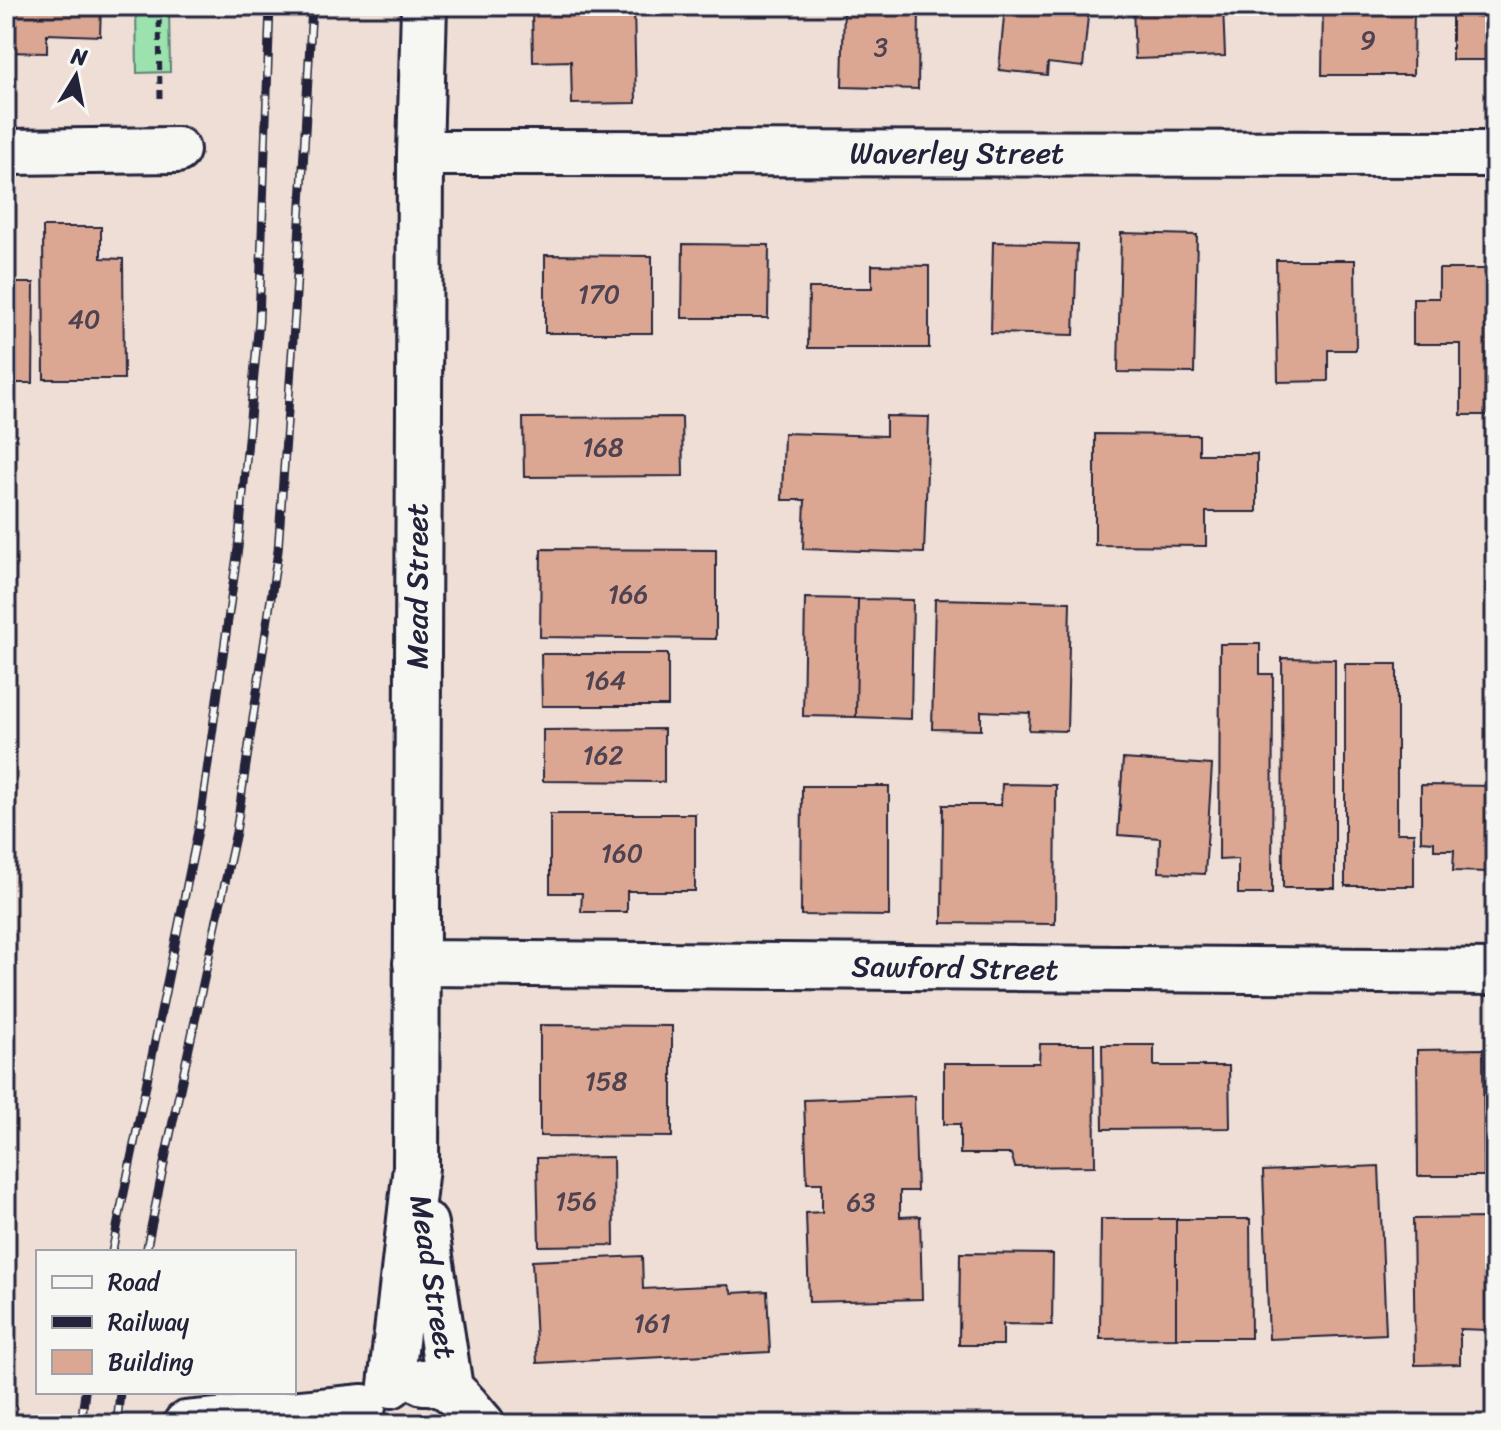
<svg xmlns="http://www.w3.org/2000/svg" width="1501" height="1430" viewBox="0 0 1501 1430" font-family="Sriracha,sans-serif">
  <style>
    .green { fill: #9be2af; stroke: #5e8275; stroke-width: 2 }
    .building { fill: #dca792; stroke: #22223b; stroke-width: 2 }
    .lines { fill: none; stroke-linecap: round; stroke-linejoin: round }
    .street-casing { stroke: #22223b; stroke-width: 50 }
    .path { stroke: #22223b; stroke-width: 5; stroke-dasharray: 8 6; stroke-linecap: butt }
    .street { stroke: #f6f6f2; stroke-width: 44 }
    .rail-casing { stroke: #22223b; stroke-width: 9 }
    .rail { stroke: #f6f6f2; stroke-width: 6; stroke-dasharray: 18; stroke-linecap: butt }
    .labels { text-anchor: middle; stroke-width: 6; stroke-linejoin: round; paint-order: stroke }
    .number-label { font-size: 26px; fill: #504351 }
    .street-label { font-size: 30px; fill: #22223b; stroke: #f6f6f2 }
  </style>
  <rect width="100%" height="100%" fill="#eeded5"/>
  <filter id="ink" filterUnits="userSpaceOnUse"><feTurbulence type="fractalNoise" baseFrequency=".0125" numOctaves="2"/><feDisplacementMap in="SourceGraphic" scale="16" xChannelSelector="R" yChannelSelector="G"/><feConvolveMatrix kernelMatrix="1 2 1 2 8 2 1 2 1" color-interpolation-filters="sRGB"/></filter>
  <g filter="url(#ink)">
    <path class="green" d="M136,6H169L170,72L137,73Z"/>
    <path class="building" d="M7,6H101L100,36L47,34V53L6,52Z
      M532,6H634L636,103L572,104L571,61L533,62Z
      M844,6H919L918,89L842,87Z
      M1005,6H1089L1083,67L1048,63L1047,75L999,70Z
      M1133,6H1223L1225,56L1135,59Z
      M1323,6H1414L1413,75H1322Z
      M1472,6H1495V60H1452V9H1473Z
      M43,227H101V258L123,259L124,379H44Z
      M1121,233L1197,235L1194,373L1118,372Z
      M993,242L1077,244L1074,335L991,333Z
      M683,244L769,245L768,318H682Z
      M545,255L652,256V333H545Z
      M1276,260H1355L1356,350H1328V381L1278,382Z
      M872,265L929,266V348H808L809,288H872Z
      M1439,269H1495V415H1461V344H1413V298H1439Z
      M6,283H34L33,383H6Z
      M886,416L929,417L924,553L803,549L805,500H782L784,433L886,436Z
      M682,417L683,476L524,477L523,418Z
      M1095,434L1199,435V454H1257V512H1206V546L1095,545Z
      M541,549L716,550V639L540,637Z
      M805,598L858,599L856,717L803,716Z
      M858,599L913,600L911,719L856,717Z
      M935,599L1070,602L1067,731L1029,730L1030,713L981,711V730L932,729Z
      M1220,644H1260V674H1273L1272,894H1238V859L1219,860Z
      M541,654H668V706H542Z
      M1282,658L1335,659V888H1283Z
      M1345,664H1397V833H1414V886H1345Z
      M664,729V782L543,781V730Z
      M1123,759L1212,765L1205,874L1159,872L1160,838L1118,835Z
      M1002,784L1056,785L1055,924L942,923L943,805H1001Z
      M1421,785L1495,786V884H1491V872L1453,871L1454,850H1434V842L1421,841Z
      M802,786H889V916L801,915Z
      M550,814H695V891H627V912H581L582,893H550Z
      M540,1025L672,1026V1137L540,1136Z
      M1040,1044H1094L1095,1166L1015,1167L1011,1154H960V1124H944V1063H1039Z
      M1102,1045H1154V1066H1229L1230,1128L1103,1129Z
      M1483,1049L1484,1176H1418L1417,1050Z
      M1492,1051H1495L1494,1182Z
      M914,1096L917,1191H900V1217L920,1216L922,1299L809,1302L806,1213L822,1212V1183H807L804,1100Z
      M613,1157L614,1245L539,1246L537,1158Z
      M1379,1166L1386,1334L1269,1339L1263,1171Z
      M1487,1218L1488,1330L1460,1329V1364L1415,1365L1413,1219Z
      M1101,1219H1176V1338L1100,1339Z
      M1176,1219H1250L1251,1338H1176Z
      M1495,1219V1330H1488V1278L1495,1277Z
      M960,1253L1053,1254L1052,1325L1003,1324V1345H959Z
      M642,1256L643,1289L728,1285L732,1293L767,1291L770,1352L537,1363L532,1261Z"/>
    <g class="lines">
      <g class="street-casing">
        <path id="street" d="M6,152L177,150
          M420,153L1495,154
          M416,963L1495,972
          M425,1224L450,1388
          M423,1382C451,1380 465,1405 482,1424
          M391,1385L416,1167L420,153L424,6
          M186,1424L363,1407"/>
      </g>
      <path class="path" d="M159,6L160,101"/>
      <use href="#street" class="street"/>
      <g class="rail-casing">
        <path id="rail" d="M112,1252L200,821L238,548L259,321L270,6
          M146,1252L167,1149L236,832L278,551L295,312L312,6
          M81,1424L85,1392
          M117,1424L120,1392"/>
      </g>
      <use href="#rail" class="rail"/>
    </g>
  </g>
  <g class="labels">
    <g class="number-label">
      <text x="1368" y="49">9</text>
      <text x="881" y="56">3</text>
      <text x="599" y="303">170</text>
      <text x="84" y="328">40</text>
      <text x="603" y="456">168</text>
      <text x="628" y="603">166</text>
      <text x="605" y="689">164</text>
      <text x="603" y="764">162</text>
      <text x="622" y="862">160</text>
      <text x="606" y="1090">158</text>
      <text x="576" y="1210">156</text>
      <text x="861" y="1211">63</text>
      <text x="652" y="1332">161</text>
    </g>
    <g class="street-label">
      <text x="957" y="163">Waverley Street</text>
      <text transform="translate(417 586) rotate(-90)" y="10">Mead Street</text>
      <text transform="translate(955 968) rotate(1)" y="10">Sawford Street</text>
      <text transform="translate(433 1277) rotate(81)" y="10">Mead Street</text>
    </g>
  </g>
  <rect width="1501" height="1430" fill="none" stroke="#f6f6f2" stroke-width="32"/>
  <rect x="16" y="16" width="1469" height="1398" fill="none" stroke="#22223b" stroke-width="3" filter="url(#ink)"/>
  <rect x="36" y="1250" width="260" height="144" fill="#f6f6f2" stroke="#a1a1a9" stroke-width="2"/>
  <rect x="52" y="1276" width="40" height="12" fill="#f6f6f2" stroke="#a1a1a9" stroke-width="2"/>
  <text x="108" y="1290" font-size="24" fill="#22223b">Road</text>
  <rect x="52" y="1316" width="40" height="12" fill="#22223b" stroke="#a1a1a9" stroke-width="2"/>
  <text x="108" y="1330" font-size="24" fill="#22223b">Railway</text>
  <rect x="52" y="1350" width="40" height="24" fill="#dca792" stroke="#a1a1a9" stroke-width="2"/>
  <text x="108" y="1370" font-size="24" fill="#22223b">Building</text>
  <g transform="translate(76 76) rotate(10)" stroke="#f6f6f2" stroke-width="6" paint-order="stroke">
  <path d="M0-6L14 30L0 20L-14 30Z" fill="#22223b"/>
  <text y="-12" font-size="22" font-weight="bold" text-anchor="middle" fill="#22223b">N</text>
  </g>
</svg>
